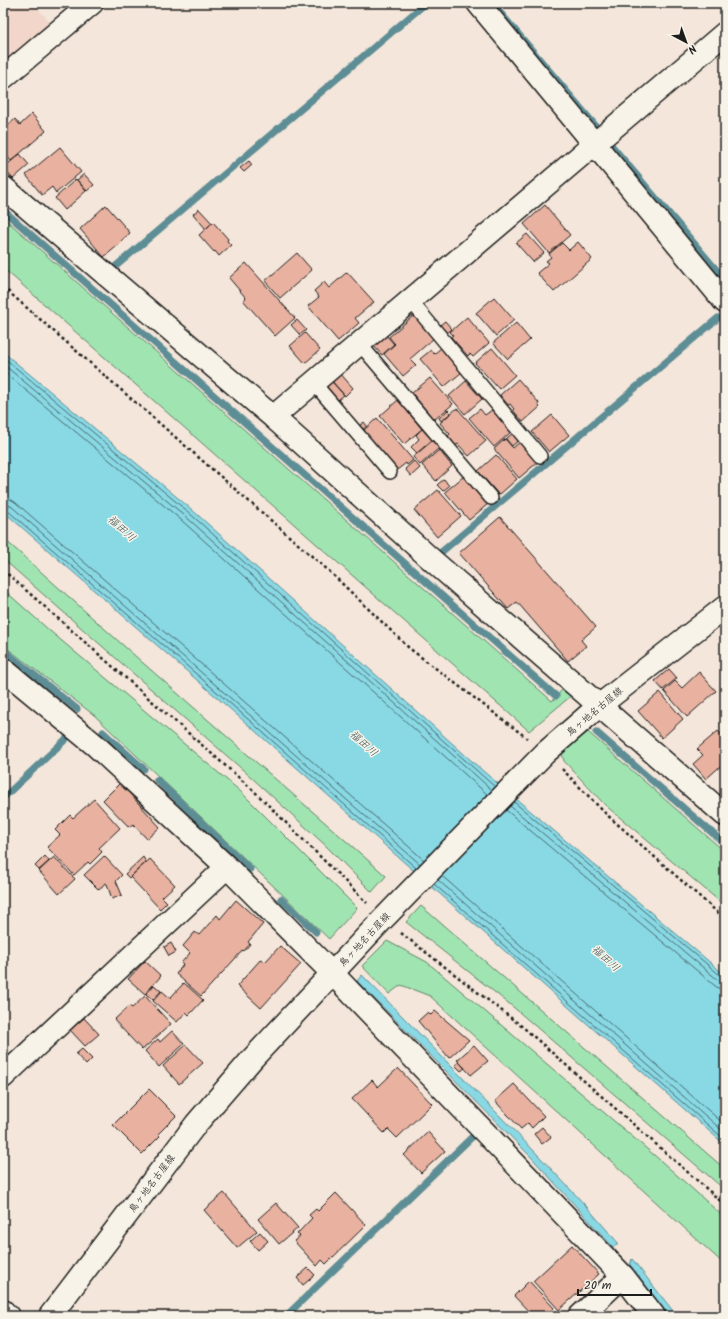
<svg xmlns="http://www.w3.org/2000/svg" width="728" height="1319" viewBox="0 0 728 1319" font-family="Kalam,'Klee One',sans-serif">
  <style>
    .built { fill: #f1d6c9 }
    .green { fill: #a0e5b1; stroke: #5e8066 }
    .water { fill: #89d9e5; stroke: #5d8d95 }
    .lines { fill: none; stroke-linecap: round; stroke-linejoin: round }
    .shore { stroke: #48686c; stroke-width: 1 }
    .stream { stroke: #5d8d95; stroke-width: 7 }
    .building { fill: #e9b1a0; stroke: #1c1c1c }
    .lane-casing { stroke: #1c1c1c; stroke-width: 16 }
    .street-casing { stroke: #1c1c1c; stroke-width: 25 }
    .secondary-casing { stroke: #1c1c1c; stroke-width: 25 }
    .path { stroke: #1c1c1c; stroke-width: 2.5; stroke-dasharray: 3 3; stroke-linecap: butt }
    .lane { stroke: #f7f3e8; stroke-width: 13 }
    .street { stroke: #f7f3e8; stroke-width: 22 }
    .secondary { stroke: #f7f3e8; stroke-width: 22 }
    .labels { text-anchor: middle; stroke-width: 3; stroke-linejoin: round; paint-order: stroke }
    .street-label { font-size: 10px; fill: #1c1c1c; stroke: #f7f3e8 }
    .water-label { font-size: 11px; font-style: italic; fill: #3d5558; stroke: #f7f3e8 }
  </style>
  <rect width="100%" height="100%" fill="#f4e6da"/>
  <filter id="ink" filterUnits="userSpaceOnUse"><feTurbulence type="fractalNoise" baseFrequency=".025" numOctaves="2"/><feDisplacementMap in="SourceGraphic" scale="8" xChannelSelector="R" yChannelSelector="G"/><feConvolveMatrix kernelMatrix="1 2 1 2 8 2 1 2 1" color-interpolation-filters="sRGB"/></filter>
  <g filter="url(#ink)">
    <path class="built" d="M3,3H33L52,25L3,66Z"/>
    <path class="green" d="M3,217L552,701L562,690L571,696L529,731L3,268Z
      M3,538L143,663L386,876L372,892L324,844L251,777L3,559Z
      M3,589L50,631L240,791L357,908L329,939L94,715L3,645Z
      M588,732L725,852V906L605,805L564,761L562,753Z
      M421,906L725,1169V1190L512,1006L406,922Z
      M387,941L427,962L661,1161L725,1218V1265L430,996L401,985L389,994L362,966Z"/>
    <path class="water" d="M3,352L190,508L483,771L725,975V1145L229,708L3,511Z
      M362,975L538,1155L586,1206L619,1244L613,1247L531,1157L357,981Z
      M632,1259L677,1316H669L630,1265Z"/>
    <g class="lines">
      <path class="shore" d="M3,357L187,511L495,787
        M3,364L184,515L492,790
        M3,371L180,519L488,795
        M3,498L10,499L15,502L239,697L424,860
        M3,504L11,506L235,702L420,864
        M3,509L7,510L232,705L416,868
        M514,802L721,976L725,977
        M510,806L718,980L725,983
        M506,810L714,985L718,988L725,989
        M442,876L725,1125
        M438,880L725,1133
        M434,884L725,1140"/>
      <path class="stream" d="M492,3L595,125
        M612,146L725,280
        M3,210L556,696
        M116,266L426,3
        M439,554L718,318
        M3,650L77,709
        M103,732L144,769
        M596,732L725,844
        M157,780L250,869
        M3,798L66,739
        M281,899L316,932
        M286,1316L473,1136"/>
    </g>
    <path class="building" d="M32,114L46,131L11,161L3,152V130L15,119L20,125Z
      M60,147L81,172L56,193L52,187L42,195L26,175Z
      M20,154L29,165L13,179L3,168Z
      M249,161L252,165L244,172L240,168Z
      M84,174L94,185L87,191L77,180Z
      M76,179L86,191L65,210L55,198Z
      M106,205L130,233L121,241L122,242L104,257L80,229Z
      M545,205L570,235L549,253L524,224Z
      M199,209L212,223L206,229L193,214Z
      M213,222L228,239L227,241L231,245L219,256L215,251L214,252L199,235Z
      M527,234L544,253L533,262L516,243Z
      M578,242L592,259L554,292L537,273L549,263L546,261L551,257L549,254L562,243L569,250Z
      M297,253L312,270L280,298L265,281Z
      M246,263L295,318L275,336L243,300L246,298L229,278Z
      M347,272L374,302L355,318L359,323L338,341L308,306L319,297L314,291L324,282L329,288Z
      M494,297L514,320L496,336L476,313Z
      M414,315L434,338L410,359L416,365L403,376L384,354L395,344L389,337Z
      M467,317L489,343L473,357L470,354L468,356L451,337L453,335L450,332Z
      M297,320L306,330L300,335L291,325Z
      M445,321L452,329L447,333L440,325Z
      M516,323L530,340L508,359L493,343Z
      M305,333L320,350L305,363L290,346Z
      M386,335L394,344L382,355L373,345Z
      M441,348L462,372L444,387L420,359L431,350L434,354Z
      M492,348L515,375L499,389L475,363Z
      M339,372L353,388L345,396L331,380Z
      M430,378L453,404L434,420L412,393Z
      M518,379L539,403L538,405L540,407L523,422L513,410L514,409L510,404L508,405L500,395Z
      M466,381L482,399L465,414L449,396Z
      M332,382L344,395L338,400L326,386Z
      M398,400L422,429L404,444L380,416Z
      M457,408L486,441L469,456L458,444L455,446L447,437L450,434L440,423Z
      M480,409L485,415L492,410L511,432L494,447L469,418Z
      M448,410L451,413L441,421L439,418Z
      M552,415L569,435L549,452L532,432Z
      M377,418L413,460L407,465L406,463L397,470L363,431Z
      M364,422L367,426L362,430L359,426Z
      M422,429L432,440L417,453L411,447L419,439L416,435Z
      M513,433L519,440L512,446L506,439Z
      M505,439L513,448L520,442L538,462L519,478L494,449Z
      M432,441L439,448L420,465L413,457Z
      M439,450L452,466L436,481L422,465Z
      M496,455L517,479L499,495L478,471Z
      M414,461L420,468L411,476L405,469Z
      M464,476L488,504L469,520L445,492Z
      M444,479L449,486L443,491L437,485Z
      M438,490L461,516L437,537L414,510Z
      M500,517L596,627L581,640L586,646L568,661L517,602L508,609L459,553Z
      M669,669L677,678L663,690L655,681Z
      M699,672L716,691L687,717L664,691L675,681L682,688Z
      M660,692L683,719L662,738L638,711Z
      M718,731L725,739V762L706,779L693,764L703,755L697,749Z
      M120,783L160,827L147,839L133,824L129,827L103,800Z
      M94,799L120,828L99,848L102,852L90,864L88,862L74,875L47,847L60,835L55,830L70,815L73,818Z
      M45,856L49,861L39,870L35,866Z
      M104,856L122,875L116,881L122,895L112,899L107,884L105,883L99,890L84,875Z
      M54,857L75,879L59,894L39,871Z
      M143,857L146,862L129,878L125,874Z
      M150,859L175,885L162,897L167,902L160,909L130,877Z
      M236,900L263,924L248,942L250,944L244,951L243,950L201,996L176,974L183,965L181,963L190,953L183,946L195,932L199,935L217,915L220,919Z
      M171,943L176,952L169,956L164,947Z
      M280,946L301,964L261,1008L237,986L261,959L265,962Z
      M145,961L161,976L145,994L128,979Z
      M184,983L203,1000L189,1015L186,1012L177,1022L153,1001L162,991L170,998Z
      M154,985L161,991L153,1000L146,994Z
      M145,996L171,1024L142,1050L114,1020L129,1006L132,1008Z
      M435,1011L469,1040L449,1058L418,1021L428,1012L431,1015Z
      M84,1018L99,1034L85,1046L70,1030Z
      M172,1031L184,1044L159,1067L145,1051L158,1039L160,1042Z
      M186,1045L203,1063L179,1084L163,1066Z
      M474,1045L488,1061L471,1075L457,1060Z
      M82,1049L92,1059L86,1065L76,1054Z
      M459,1062L465,1068L461,1071L455,1065Z
      M398,1068L432,1104L397,1138L388,1129L384,1133L352,1099L372,1080L378,1087Z
      M514,1084L544,1116L532,1128L528,1123L521,1129L495,1101Z
      M149,1089L176,1116L158,1134L160,1136L142,1154L113,1125Z
      M542,1127L551,1137L542,1144L534,1134Z
      M428,1132L445,1151L421,1173L404,1155Z
      M224,1193L257,1231L237,1248L204,1210Z
      M336,1193L366,1225L326,1264L322,1260L317,1266L294,1241L300,1236L297,1234L312,1218L309,1215L316,1209L318,1211Z
      M276,1203L298,1228L279,1244L258,1219Z
      M260,1232L268,1241L258,1250L250,1241Z
      M572,1245L599,1274L559,1310L533,1281Z
      M308,1268L315,1275L303,1285L297,1278Z
      M529,1281L554,1308L546,1316H533L514,1296Z"/>
    <g class="lines">
      <g class="lane-casing">
        <path id="lane" d="M410,300L540,456
          M359,343L491,498
          M313,382L390,472"/>
      </g>
      <g class="street-casing">
        <path id="street" d="M478,3L725,302
          M3,78L92,3
          M3,187L273,417L433,561L725,815
          M273,417L725,33
          M3,669L95,745L227,867L332,973L623,1276L654,1316
          M3,1077L227,867
          M580,1316L623,1276"/>
      </g>
      <g class="secondary-casing">
        <path id="secondary" d="M3,1311L8,1316
          M50,1316L196,1124L252,1059L383,919L545,753L600,705L725,607"/>
      </g>
      <path class="path" d="M3,287L329,571L409,648L527,738
        M3,570L253,790L367,903
        M562,769L606,814L725,919
        M401,933L524,1028L725,1205"/>
      <use href="#lane" class="lane"/>
      <use href="#street" class="street"/>
      <use href="#secondary" class="secondary"/>
    </g>
  </g>
  <g class="labels">
    <g class="street-label">
      <text transform="translate(594 711) rotate(-40)" y="4">鳥ヶ地名古屋線</text>
      <text transform="translate(364 939) rotate(-47)" y="4">鳥ヶ地名古屋線</text>
      <text transform="translate(151 1183) rotate(-53)" y="4">鳥ヶ地名古屋線</text>
    </g>
    <g class="water-label">
      <text transform="translate(122 528) rotate(42)" y="4">福田川</text>
      <text transform="translate(364 743) rotate(42)" y="4">福田川</text>
      <text transform="translate(606 958) rotate(42)" y="4">福田川</text>
    </g>
  </g>
  <rect width="728" height="1319" fill="none" stroke="#f7f3e8" stroke-width="16"/>
  <rect x="8" y="8" width="712" height="1303" fill="none" stroke="#1c1c1c" stroke-width="1.5" filter="url(#ink)"/>
  <g transform="translate(686 42) rotate(139)" stroke="#f7f3e8" stroke-width="3" paint-order="stroke">
  <path d="M0-3L7 15L0 10L-7 15Z" fill="#1c1c1c"/>
  <text y="-6" font-size="11" font-weight="bold" text-anchor="middle" fill="#1c1c1c">N</text>
  </g>
  <path d="M578 1289v6h73v-6" fill="none" stroke="#1c1c1c" stroke-width="2"/>
  <text x="584" y="1289" font-size="12" fill="#1c1c1c" stroke="#f7f3e8" stroke-width="3" paint-order="stroke">20 m</text>
</svg>
